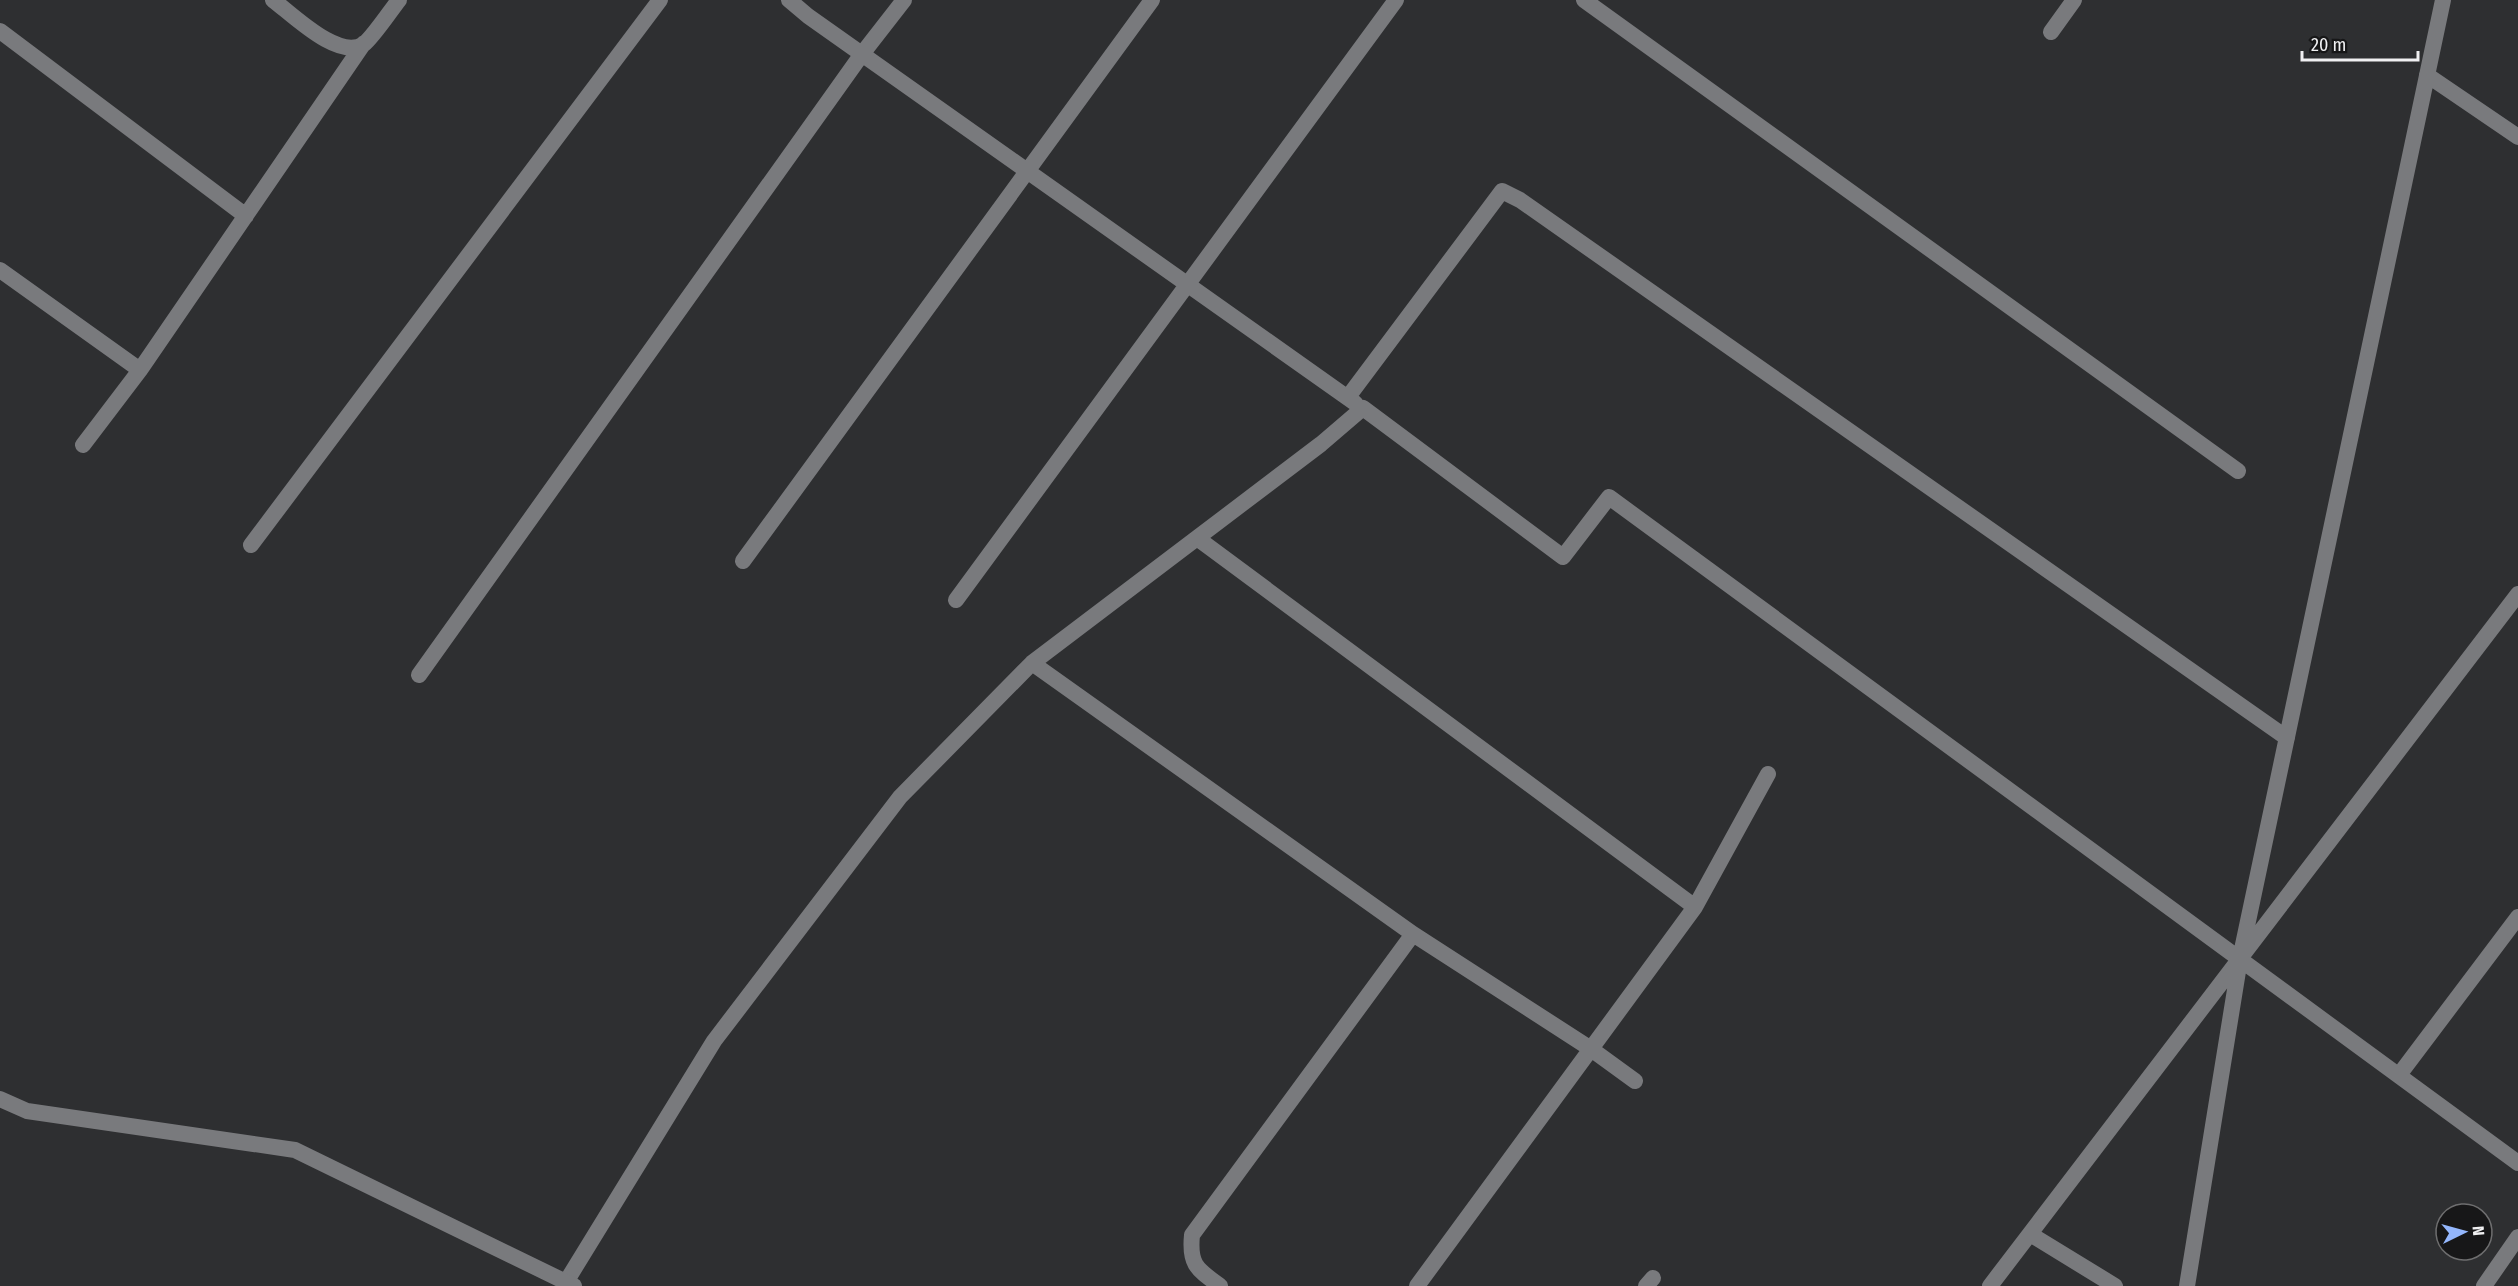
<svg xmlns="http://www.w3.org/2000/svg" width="2518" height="1286" viewBox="0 0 2518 1286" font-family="'Fira Sans Condensed',sans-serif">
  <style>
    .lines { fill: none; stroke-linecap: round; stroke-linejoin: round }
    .minor { stroke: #797a7d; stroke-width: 16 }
    .tertiary { stroke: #797a7d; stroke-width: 16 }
  </style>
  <rect width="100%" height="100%" fill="#2e2f31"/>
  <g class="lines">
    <path class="minor" d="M273,0C293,15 339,61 364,44C373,37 391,10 399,0
      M789,0L808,16L1355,403
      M1584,0L2238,471
      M0,31L246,216
      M2051,32L2074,0
      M2427,75L2518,137
      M0,270L140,370L83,445
      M140,370L364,43
      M1348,397L1502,191L1520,200L2287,738
      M1197,538L1695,907
      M251,545L660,0
      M743,561L1152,0
      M956,600L1396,0
      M1032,663L1413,934L1591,1049L1635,1081
      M419,675L862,54L904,0
      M2399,1075L2518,917
      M2030,1234L2115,1286
      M566,1282L714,1041L900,797L1032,663L1321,444L1363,408L1563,557L1609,497L2518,1163
      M1220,1286C1197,1269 1189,1265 1192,1235L1413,934
      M1417,1286L1695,907L1768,774
      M1646,1286L1653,1278
      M1990,1286L2518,594
      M2187,1286L2240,959L2443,0
      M2484,1286L2518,1237"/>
    <path class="tertiary" d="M0,1099L27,1111L295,1150L574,1286"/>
  </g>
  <g transform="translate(2464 1232) rotate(85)"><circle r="28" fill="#171718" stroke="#6e6e6f" stroke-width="1.5"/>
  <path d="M0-4.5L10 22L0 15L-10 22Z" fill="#94b7fd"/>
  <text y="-9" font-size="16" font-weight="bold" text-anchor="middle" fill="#f0f0f2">N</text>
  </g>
  <path d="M2302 51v9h116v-9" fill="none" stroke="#f0f0f2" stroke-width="3"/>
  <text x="2311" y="51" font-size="18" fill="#f0f0f2" stroke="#171718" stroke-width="4.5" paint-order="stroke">20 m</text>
</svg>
